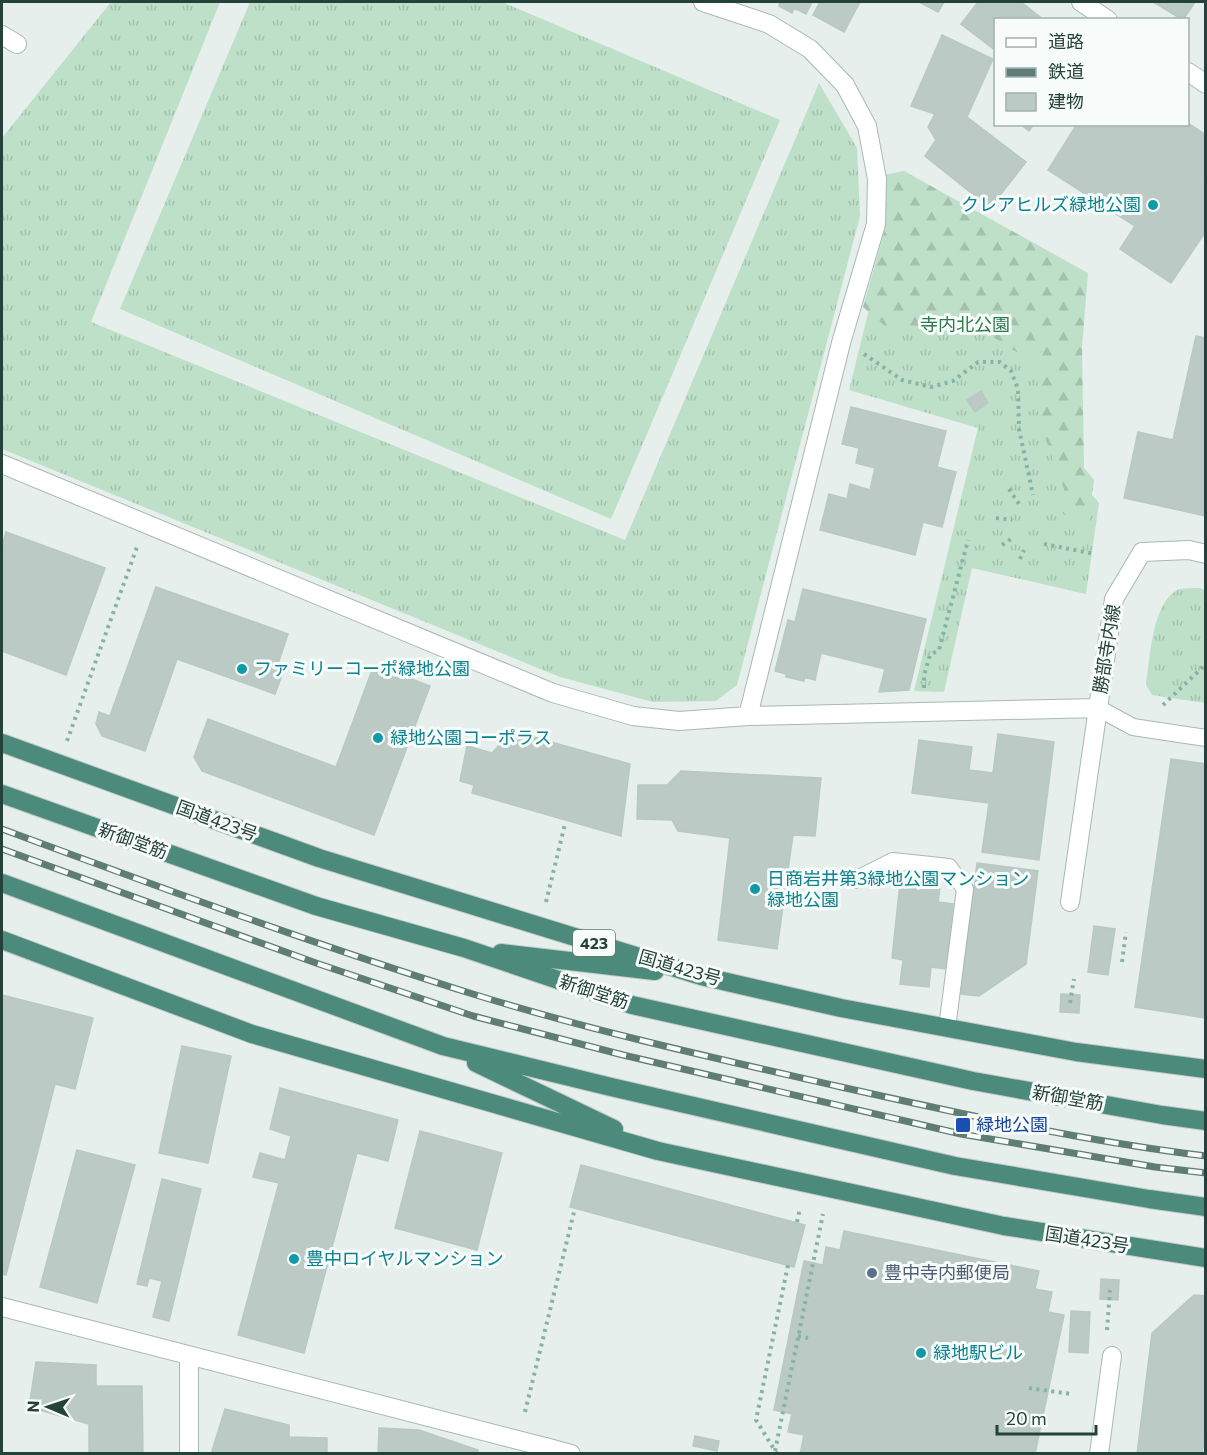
<svg xmlns="http://www.w3.org/2000/svg" width="1207" height="1455" viewBox="0 0 1207 1455" font-family="Commissioner,'Noto Sans JP',sans-serif">
  <style>
    .grass { fill: url(#grass-tufts) }
    .forest { fill: url(#forest-firs) }
    .building { fill: #bbcac4; stroke: #b8c9c2; stroke-width: 1.5 }
    .lines { fill: none; stroke-linecap: round; stroke-linejoin: round }
    .service-casing { stroke: #a8b8b2; stroke-width: 18 }
    .minor-casing { stroke: #a8b8b2; stroke-width: 20 }
    .tertiary-casing { stroke: #a8b8b2; stroke-width: 20 }
    .trunk-casing { stroke: #c2cac8; stroke-width: 20 }
    .path { stroke: #86b3a5; stroke-width: 4; stroke-dasharray: 3 4.5; stroke-linecap: butt }
    .service { stroke: #fff; stroke-width: 16 }
    .minor { stroke: #fff; stroke-width: 18 }
    .tertiary { stroke: #fff; stroke-width: 18 }
    .trunk { stroke: #4c8a7c; stroke-width: 18 }
    .rail-casing { stroke: #5f7d75; stroke-width: 7 }
    .rail { stroke: #f7fbf9; stroke-width: 4.5; stroke-dasharray: 14; stroke-linecap: butt }
    .culture-dot { fill: #0f9aa8; stroke: #f7fbf9; stroke-width: 2 }
    .transit-dot { fill: #1a4fb4; stroke: #f7fbf9; stroke-width: 2 }
    .service-dot { fill: #5c6f8a; stroke: #f7fbf9; stroke-width: 2 }
    .labels { text-anchor: middle; stroke-width: 6; stroke-linejoin: round; paint-order: stroke }
    .shield { fill: #f7fbf9; stroke: #637a73; stroke-width: 1.5 }
    .shield-label { font-size: 16px; font-weight: bold; fill: #24423a }
    .culture-label { font-size: 18px; fill: #0d838f; stroke: #f7fbf9; text-anchor: start }
    .park-label { font-size: 18px; fill: #2d7a4b; stroke: #f7fbf9 }
    .street-label { font-size: 18px; fill: #24423a; stroke: #f7fbf9 }
    .transit-label { font-size: 18px; fill: #164399; stroke: #f7fbf9; text-anchor: start }
    .service-label { font-size: 18px; fill: #4e5e75; stroke: #f7fbf9; text-anchor: start }
  </style>
  <defs>
    <pattern id="grass-tufts" width="24" height="20" patternUnits="userSpaceOnUse" patternTransform="scale(1.5)"><rect width="24" height="20" fill="#bfe0c8"/><path d="M3 7l-1-3M5 7V3M7 7l1-3M15 17l-1-3M17 17v-4M19 17l1-3" fill="none" stroke="#a4c1ad"/></pattern>
    <pattern id="forest-firs" width="22" height="20" patternUnits="userSpaceOnUse" patternTransform="scale(1.5)"><rect width="22" height="20" fill="#bfe0c8"/><path d="M5 1l3.5 6h-7zM16 11l3.5 6h-7z" fill="#a4c1ad"/></pattern>
  </defs>
  <rect width="100%" height="100%" fill="#e6efeb"/>
  <path class="grass" d="M111,2H220L91,322L625,540L819,83L857,148L860,216L737,685L716,701L653,702L560,677L2,449V138Z
    M250,2H502L780,120L611,519L120,309Z
    M892,174L1087,282L1075,344L1076,476L1099,503L1086,594L972,568L944,692L914,691L978,428L849,390L891,221Z
    M1199,588L1205,590V703L1152,695L1146,685C1150,660 1152,599 1180,589C1185,588 1193,588 1199,588Z"/>
  <path class="forest" d="M904,171L1088,273L1082,347L1084,468L1094,480L1088,525L1063,514L1064,489L1039,421L1037,365L979,328L925,334L885,326L863,307L885,229L883,175Z"/>
  <path class="building" d="M780,2H812L806,14L794,8L792,13L779,6Z
    M820,2H860L844,32L813,15Z
    M919,2H944L938,12Z
    M978,2H1021L1044,20H996V51L961,24Z
    M1153,2H1195L1183,20Z
    M942,35L993,59L967,117L1026,162L990,208L925,156L936,140L928,127L935,114L911,106Z
    M1188,123L1206,135V178L1203,181L1206,183V231L1171,283L1120,249L1135,226L1048,170L1077,124Z
    M1020,124H1034L1029,131Z
    M1196,336L1206,338V516L1124,498L1138,432L1173,440Z
    M981,391L988,403L975,412L967,400Z
    M851,407L946,431L937,467L956,472L942,527L923,522L915,555L820,530L829,494L847,499L850,484L870,490L875,468L856,463L859,448L842,444Z
    M6,532L105,568L66,675L2,651V546Z
    M156,587L288,634L277,667L284,670L275,694L177,659L145,751L102,736L96,724L99,712L110,716Z
    M803,589L926,619L909,690L879,692L885,669L821,653L815,680L804,677V681L786,677V674L775,671L788,620L795,622Z
    M374,665L430,686L374,835L202,771L194,757L208,719L336,767Z
    M512,731L630,764L621,836L472,793L474,785L460,781L467,746L492,753Z
    M998,734L1054,742L1039,860L982,852L989,803L912,793L919,740L972,747L969,770L993,773Z
    M1171,759L1206,764V1018L1135,1007Z
    M681,771L821,778L815,836L793,835L777,949L718,940L730,838L678,831L672,820L637,819L638,785H667Z
    M977,863L1038,871L1026,964L979,996L961,994Z
    M900,883L940,887L938,902L953,904L946,969L931,967L929,987L900,984L903,960L892,958Z
    M1094,926L1115,929L1108,975L1088,972Z
    M1061,994L1080,995L1079,1013L1060,1012Z
    M2,995L93,1018L75,1089L55,1084L6,1275L2,1274Z
    M182,1046L231,1056L208,1163L159,1153Z
    M280,1088L398,1120L388,1161L357,1153L304,1353L238,1335L279,1183L253,1177L260,1153L285,1160L291,1136L270,1129Z
    M420,1131L502,1153L477,1250L395,1228Z
    M77,1150L135,1165L97,1303L40,1287Z
    M581,1165L805,1225L794,1267L570,1207Z
    M162,1179L201,1189L169,1321L153,1317L162,1281L149,1278L147,1286L137,1284Z
    M844,1231L1039,1271L1035,1289L1052,1292L1048,1312L1064,1315L1035,1454H800L804,1435L788,1432L792,1414L774,1410L804,1261L823,1265L826,1247L840,1250Z
    M1101,1279L1119,1280L1118,1300L1100,1299Z
    M1194,1295L1206,1296V1429L1202,1454H1137L1152,1333Z
    M1071,1311L1090,1312L1088,1353L1069,1352Z
    M36,1362L96,1365V1386H142L143,1454H89V1424L29,1407Z
    M225,1409L289,1425V1437L327,1438V1454H216L212,1451Z
    M379,1428L419,1430L478,1450V1454H378Z
    M695,1436L719,1441L717,1451L693,1446Z"/>
  <g class="lines">
    <g class="service-casing">
      <path id="service" d="M1098,708L1133,727L1206,738
        M855,880L893,861L949,867L965,889L947,1028"/>
    </g>
    <g class="minor-casing">
      <path id="minor" d="M703,2L769,24L810,49L845,85L867,126L877,179L876,224L841,343L748,716
        M2,35L17,44
        M2,464L553,693L633,716L679,721L748,716L1098,708L1070,902
        M2,1307L545,1447
        M189,1454V1356
        M1099,1454L1112,1356"/>
    </g>
    <g class="tertiary-casing">
      <path id="tertiary" d="M1081,2L1108,20
        M1188,72L1206,84
        M1098,708L1114,599L1142,552L1189,550L1206,554
        M545,1454V1447L571,1454"/>
    </g>
    <g class="trunk-casing">
      <path id="trunk" d="M2,743L319,858L701,976L841,1008L1076,1052L1206,1069
        M2,794L316,906L464,948L632,1005L973,1081L1162,1115L1206,1121
        M2,883L443,1046L611,1087L955,1166L1149,1199L1206,1207
        M2,940L252,1034L658,1151L1004,1226L1206,1258
        M501,953L655,971
        M476,1063L614,1129"/>
    </g>
    <path class="path" d="M864,354L902,380L931,387L953,381L978,362H1000L1011,371L1018,389L1019,429L1033,495
      M1009,489L1019,504
      M996,518L1012,520
      M1044,544L1095,554
      M1002,545L1014,537
      M1020,559L1024,550
      M924,688V675L930,655L939,650L968,540
      M1163,705L1206,664
      M67,741L137,547
      M546,902L565,824
      M1122,962L1126,932
      M1070,1003L1074,979
      M797,1222L800,1208
      M1107,1330L1110,1290
      M798,1336L808,1338
      M1029,1388L1071,1394
      M525,1412L575,1208
      M775,1451L823,1214
      M777,1454L756,1420L788,1265"/>
    <use href="#service" class="service"/>
    <use href="#minor" class="minor"/>
    <use href="#tertiary" class="tertiary"/>
    <use href="#trunk" class="trunk"/>
    <g class="rail-casing">
      <path id="rail" d="M2,829C159,887 316,945 476,995C596,1032 719,1059 841,1087C962,1114 1083,1141 1206,1156
        M2,849L316,963L473,1016L623,1055L961,1134L1155,1167L1206,1173"/>
    </g>
    <use href="#rail" class="rail"/>
  </g>
  <g class="culture-dot">
    <circle cx="1153" cy="205" r="6"/>
    <circle cx="242" cy="669" r="6"/>
    <circle cx="378" cy="738" r="6"/>
    <circle cx="755" cy="889" r="6"/>
    <circle cx="294" cy="1259" r="6"/>
    <circle cx="921" cy="1353" r="6"/>
  </g>
  <rect class="transit-dot" x="955" y="1117" width="16" height="16" rx="3"/>
  <circle class="service-dot" cx="872" cy="1273" r="6"/>
  <g class="labels">
    <rect class="shield" x="573" y="930" width="42" height="26" rx="4.5"/>
    <g class="shield-label">
      <text x="594" y="949">423</text>
    </g>
    <g class="culture-label">
      <text x="1141" y="211" text-anchor="end">クレアヒルズ緑地公園</text>
      <text x="254" y="675">ファミリーコーポ緑地公園</text>
      <text x="390" y="744">緑地公園コーポラス</text>
      <text x="767" y="885">日商岩井第3緑地公園マンション<tspan x="767" dy="21">緑地公園</tspan></text>
      <text x="306" y="1265">豊中ロイヤルマンション</text>
      <text x="933" y="1359">緑地駅ビル</text>
    </g>
    <g class="park-label">
      <text x="965" y="331">寺内北公園</text>
    </g>
    <g class="street-label">
      <text transform="translate(1107 649) rotate(-81)" y="6">勝部寺内線</text>
      <text transform="translate(217 821) rotate(20)" y="6">国道423号</text>
      <text transform="translate(133 841) rotate(20)" y="6">新御堂筋</text>
      <text transform="translate(680 968) rotate(16)" y="6">国道423号</text>
      <text transform="translate(594 992) rotate(18)" y="6">新御堂筋</text>
      <text transform="translate(1068 1098) rotate(10)" y="6">新御堂筋</text>
      <text transform="translate(1087 1240) rotate(9)" y="6">国道423号</text>
    </g>
    <g class="transit-label">
      <text x="976" y="1131">緑地公園</text>
    </g>
    <g class="service-label">
      <text x="884" y="1279">豊中寺内郵便局</text>
    </g>
  </g>
  <rect width="1207" height="1455" fill="none" stroke="#24423a" stroke-width="6"/>
  <rect x="994" y="18" width="195" height="108" fill="#f7fbf9" stroke="#a3b1ad" stroke-width="1.5"/>
  <rect x="1006" y="38" width="30" height="9" fill="#ffffff" stroke="#a3b1ad" stroke-width="1.5"/>
  <text x="1048" y="48" font-size="18" fill="#24423a">道路</text>
  <rect x="1006" y="68" width="30" height="9" fill="#5f7d75" stroke="#a3b1ad" stroke-width="1.5"/>
  <text x="1048" y="78" font-size="18" fill="#24423a">鉄道</text>
  <rect x="1006" y="93" width="30" height="18" fill="#bbcac4" stroke="#a3b1ad" stroke-width="1.5"/>
  <text x="1048" y="108" font-size="18" fill="#24423a">建物</text>
  <g transform="translate(48 1407) rotate(272)" stroke="#f7fbf9" stroke-width="4.5" paint-order="stroke">
  <path d="M0-4.5L10 22L0 15L-10 22Z" fill="#24423a"/>
  <text y="-9" font-size="16" font-weight="bold" text-anchor="middle" fill="#24423a">N</text>
  </g>
  <path d="M997 1425v9h99v-9" fill="none" stroke="#24423a" stroke-width="3"/>
  <text x="1006" y="1425" font-size="18" fill="#24423a" stroke="#f7fbf9" stroke-width="4.5" paint-order="stroke">20 m</text>
</svg>
